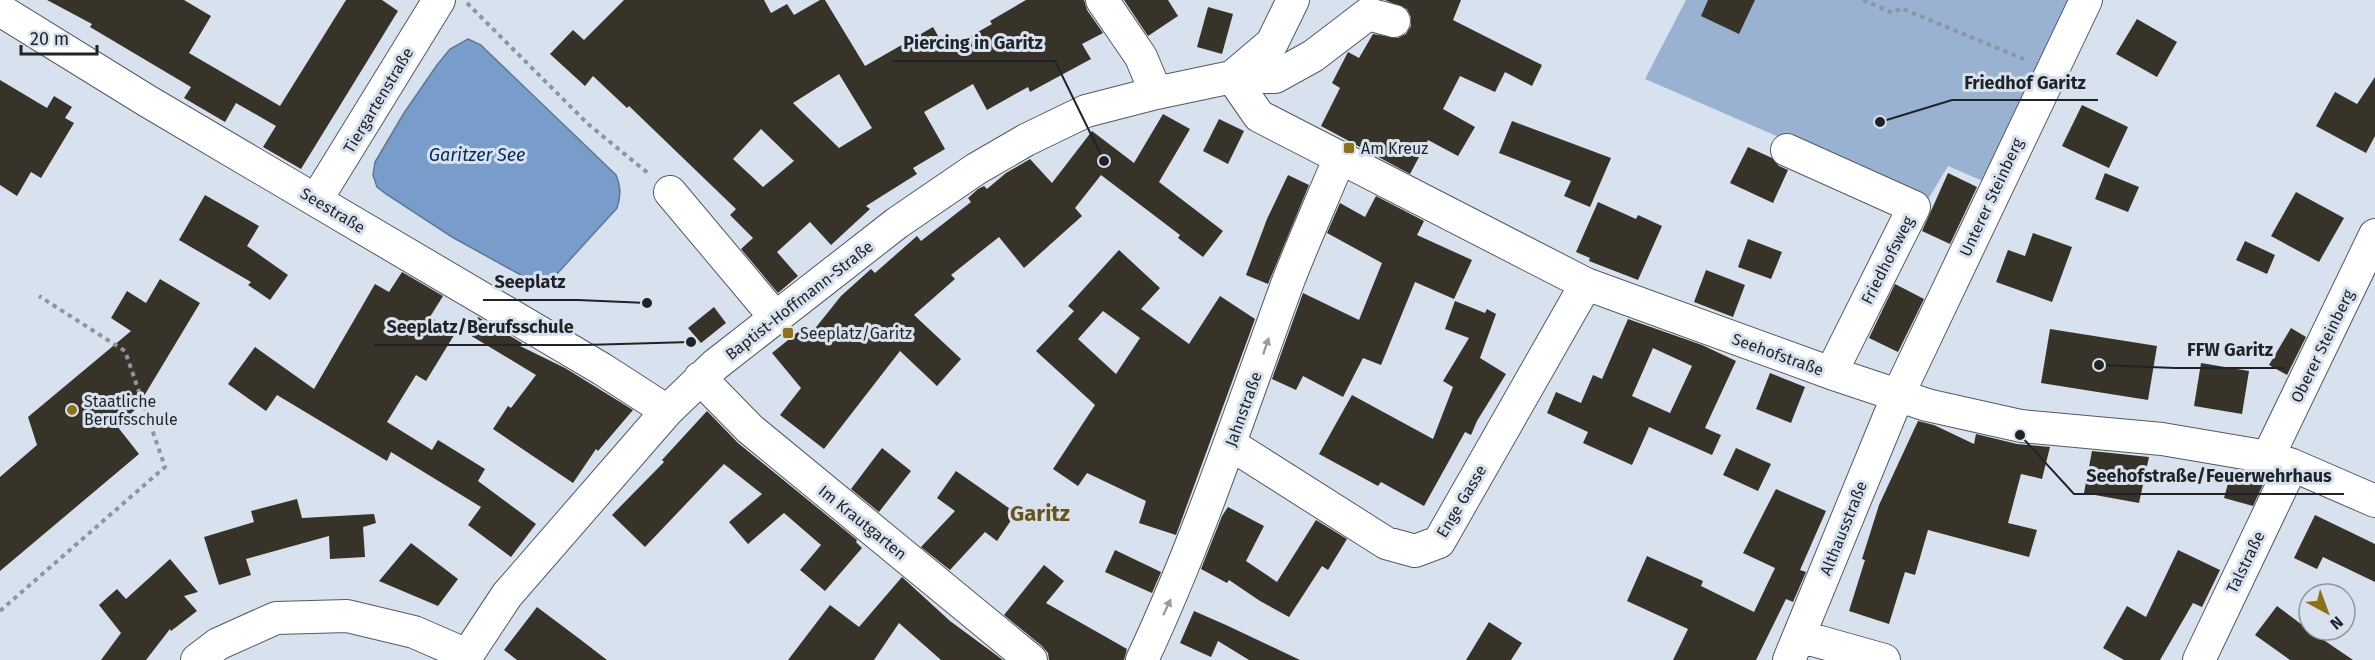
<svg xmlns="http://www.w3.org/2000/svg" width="2375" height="660" viewBox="0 0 2375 660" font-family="'Fira Sans',sans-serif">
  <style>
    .green { fill: #99b2d2 }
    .water { fill: #789dca; stroke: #5d7899; stroke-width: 1.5 }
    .building { fill: #373328; fill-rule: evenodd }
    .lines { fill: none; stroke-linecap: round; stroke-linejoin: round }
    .minor-casing { stroke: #525a65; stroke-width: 34 }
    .path { stroke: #8d959e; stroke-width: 4; stroke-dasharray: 4.5 4.5; stroke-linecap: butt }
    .minor { stroke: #fff; stroke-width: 32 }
    .oneway { fill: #9a9c9e }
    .poi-dot { fill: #8d7115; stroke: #d8e2ee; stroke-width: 2 }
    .labels { text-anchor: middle; stroke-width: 6; stroke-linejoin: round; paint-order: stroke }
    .street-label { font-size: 16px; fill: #1f2327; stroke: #d8e2ee }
    .poi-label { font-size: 16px; fill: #1f2327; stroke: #d8e2ee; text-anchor: start }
    .water-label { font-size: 18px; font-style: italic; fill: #032b55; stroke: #d8e2ee }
    .district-label { font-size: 22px; font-weight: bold; fill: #675419; stroke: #d8e2ee }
    .leader { fill: none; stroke: #1f2327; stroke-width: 2 }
    .callout-dot { fill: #1f2327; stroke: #d8e2ee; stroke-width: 2 }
    .callout-label { font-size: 18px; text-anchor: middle; font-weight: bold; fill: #1f2327; stroke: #d8e2ee; stroke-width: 6; stroke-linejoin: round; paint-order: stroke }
  </style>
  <rect width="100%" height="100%" fill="#d8e2ee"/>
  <path class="green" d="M1686,0H2073L1985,182L1948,166L1927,201L1645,79Z"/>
  <path class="water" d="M468,39L481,45L488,52L616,175C621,187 621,196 617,208L556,275L547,282L537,284L452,237L386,194L377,187L373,175L375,162L404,113L437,65L450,49Z"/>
  <path class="building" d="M47,0H184L211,16L189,53L280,106L346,0H382L398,11L301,169L263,147L276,126L236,103L225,122L184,98L191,87L90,27L92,24Z
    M624,0H764L771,13L787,4L794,15L820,0H825L865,66L933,27L946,50L992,24L990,21L1026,0H1084L1087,10L1103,33L1082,44L1091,59L1030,92L1028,87L987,110L973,84L924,112L945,149L913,168L917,174L866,206L870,209L831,245L810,222L777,252L798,276L778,293L741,249L753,238L730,215L736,209L629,106L627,108L593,76L585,86L550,54L573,30L584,40ZM839,74L872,128L839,148L793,103ZM761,129L794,161L763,187L733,159Z
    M1124,0H1168L1178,16L1148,36Z
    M1385,0H1461L1453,20L1542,65L1532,86L1505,72L1495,92L1460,76L1443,109L1475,127L1458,156L1428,140L1410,174L1321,126L1340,88L1332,83L1348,52L1359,58L1373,34L1398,38L1406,34L1411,26V17L1407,9Z
    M1708,0H1755L1739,34L1701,16Z
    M1208,7L1233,14L1222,54L1197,47Z
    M2137,19L2177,42L2157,77L2116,54Z
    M2375,77V136L2366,153L2316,126L2335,92L2357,104Z
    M0,80L47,108L54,96L72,107L65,118L74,123L41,178L31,172L17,196L0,185Z
    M2082,105L2128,127L2109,168L2062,146Z
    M1163,114L1190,129L1159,182L1223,231L1203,257L1178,238L1180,235L1101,175L1075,208L1082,216L1024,268L999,237L951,275L955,279L914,315L961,359L937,386L900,351L824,449L780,415L801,388L772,353L803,328L809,336L841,296L871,269L875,273L917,236L921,241L971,202L968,198L978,189L984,186L987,189L1006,173L1030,159L1052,183L1092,131L1134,163Z
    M1219,119L1244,131L1228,164L1203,151Z
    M1512,121L1611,158L1590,207L1564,196L1571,181L1499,153Z
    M1748,147L1772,158L1779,166L1788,170L1773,203L1730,183Z
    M1948,173L1977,187L1950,244L1922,231Z
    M2105,173L2139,187L2128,212L2095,199Z
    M1288,175L1309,185L1268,284L1246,275L1267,219Z
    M2296,192L2344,218L2319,262L2271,236Z
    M205,195L259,226L247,246L288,275L270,300L248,285L251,282L179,240Z
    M1376,196L1424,221L1417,235L1472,260L1454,299L1415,282L1381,365L1363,358L1343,397L1303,376L1296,390L1272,379L1303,293L1359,320L1382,263L1327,233L1340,203L1365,217Z
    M1598,202L1636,219L1638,215L1662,226L1638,280L1589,261L1590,258L1576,252Z
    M2033,233L2072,247L2052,302L1996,282L2008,250L2025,256Z
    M1748,239L1782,252L1771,279L1738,267Z
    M2245,241L2275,255L2267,274L2236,260Z
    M1119,250L1160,288L1141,309L1189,344L1220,296L1255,319L1176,535L1139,523L1146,501L1087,473L1078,486L1053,469L1095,405L1036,351L1074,311L1068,306ZM1103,311L1140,338L1116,374L1078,339Z
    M1706,270L1745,285L1733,317L1694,302Z
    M402,272L443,296L430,317L456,332L426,381L416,375L387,422L432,450L438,440L485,469L478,481L536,524L511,557L468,525L481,507L391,452L387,461L277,395L266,411L228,384L255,347L314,389L375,284L389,292Z
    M160,279L200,303L144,396L147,399L117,426L139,454L0,571V477L37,445L28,417L131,331L111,318L127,291L146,303Z
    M1895,284L1924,299L1898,352L1869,338Z
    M1455,301L1485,313L1487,309L1496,314L1480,358L1506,374L1477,421L1471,435L1465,432L1424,506L1381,482L1378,486L1319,454L1352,395L1433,439L1453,387L1443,381L1469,338L1445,329Z
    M714,307L726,323L701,343L688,328Z
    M478,317L522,343L520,346L565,368L633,410L598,451L596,449L573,483L493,429L508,406L511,408L536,375L468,334Z
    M1628,319L1702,345L1736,361L1705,428L1721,435L1712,455L1649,427L1632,465L1583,443L1588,432L1547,413L1556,392L1581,403L1593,375L1602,379ZM1653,348L1692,366L1670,413L1632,396Z
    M2291,328L2306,337L2287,375L2269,365Z
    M2050,329L2157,346L2148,400L2041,383Z
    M2201,363L2249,371L2242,414L2194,406Z
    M1770,373L1805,387L1791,423L1756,409Z
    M707,411L738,443L857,540L856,542L862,548L825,591L800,570L821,545L784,513L748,544L729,522L762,494L724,464L645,547L612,515L664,462L662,460Z
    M1918,421L1934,425L1974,444L1976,434L2017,444L2050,447L2042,479L2021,474L2008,523L2037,530L2029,557L1928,530L1915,575L1905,572L1889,624L1849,611L1865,560L1862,559L1879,505Z
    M882,448L911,471L879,512L851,489Z
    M1736,448L1771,464L1758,491L1723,475Z
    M2092,451L2149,457L2139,503L2084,493Z
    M2232,469L2267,476L2253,506L2224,498Z
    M956,471L1016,513L997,541L985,532L950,570L921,547L955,511L937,498Z
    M1776,489L1826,511L1800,570L1806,572L1793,602L1786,599L1756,660H1673L1688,629L1627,601L1647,556L1703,581L1701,586L1754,612L1775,568L1743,553Z
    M297,499L302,518L374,514L376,523L363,527L365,557L330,559L329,536L246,559L251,575L219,585L204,537L254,522L251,511Z
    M1228,507L1264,526L1246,561L1277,582L1316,520L1347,539L1328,570L1322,566L1289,617L1260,601L1229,580L1227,583L1201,569L1222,516Z
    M2315,515L2375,544V582L2323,557L2317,569L2294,558Z
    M411,543L458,579L438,606L379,581Z
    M1115,550L1161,572L1152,593L1105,572Z
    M2178,550L2220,570L2202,607L2193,603L2160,660H2124L2103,648L2127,606L2146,617Z
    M170,559L198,592L184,596L197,611L171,631L170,629L146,660H101L121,633L99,605L117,589L126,599Z
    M1044,565L1064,581L1046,603L1127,649L1124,660H1049L1048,653L1042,646L1004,615Z
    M902,577L950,621L1003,660H941L899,623L874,660H788L830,605L859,627Z
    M2277,606L2309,630L2353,660H2290L2255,635Z
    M537,607L581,640L607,660H517L504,650Z
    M1194,611L1226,625L1300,660H1249L1218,641L1211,657L1180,643Z
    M1489,622L1522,643L1511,660H1466Z"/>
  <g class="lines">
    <g class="minor-casing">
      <path id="minor" d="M1102,0L1141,57L1156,93
        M0,10L149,102L602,369L667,411
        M1232,77L1259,116L1586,284L1831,373L1927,405L2021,426L2162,439L2268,457L2292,465L2375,501
        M1232,77L1272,43L1293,0
        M1787,150L1914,207L1831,373
        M670,192L775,317
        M316,200L439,0
        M700,378L750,429L1031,660
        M1230,444L1386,543L1415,551L1439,542L1586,284
        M2268,457L2375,235
        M1799,636L1884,660
        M197,660L218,644L276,618L347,616L414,632L467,655
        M464,660L507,595L667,411L715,365L897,223L976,169L1026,140L1086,111L1156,93L1232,77H1275L1313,56L1368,14L1394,21
        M1142,660C1200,536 1242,407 1289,279C1305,238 1323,198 1340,157
        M1789,660L1898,395L2086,0
        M2199,660L2292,465"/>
    </g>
    <path class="path" d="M1863,0L1893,13L1901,8L2026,60
      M467,3L588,124L649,174
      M0,611L165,467L125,351L39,296"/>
    <use href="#minor" class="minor"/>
  </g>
  <defs><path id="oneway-solid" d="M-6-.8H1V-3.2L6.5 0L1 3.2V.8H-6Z" transform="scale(1.5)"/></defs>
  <g class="oneway">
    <use href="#oneway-solid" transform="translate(1266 346) rotate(-71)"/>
    <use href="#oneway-solid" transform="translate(1167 607) rotate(-65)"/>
  </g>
  <g class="poi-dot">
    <rect x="1343" y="142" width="12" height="12" rx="3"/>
    <rect x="782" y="327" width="12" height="12" rx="3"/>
    <circle cx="72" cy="410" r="6"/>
  </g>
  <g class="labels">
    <g class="street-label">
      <text transform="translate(378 100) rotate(-59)" y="6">Tiergartenstraße</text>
      <text transform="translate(1991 197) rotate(-65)" y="6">Unterer Steinberg</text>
      <text transform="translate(333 210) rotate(31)" y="6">Seestraße</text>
      <text transform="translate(1887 260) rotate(-63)" y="6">Friedhofsweg</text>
      <text transform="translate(799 300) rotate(-38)" y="6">Baptist-Hoffmann-Straße</text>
      <text transform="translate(2322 346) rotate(-64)" y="6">Oberer Steinberg</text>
      <text transform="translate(1778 354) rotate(20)" y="6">Seehofstraße</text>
      <text transform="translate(1243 409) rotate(-70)" y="6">Jahnstraße</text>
      <text transform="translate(1461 501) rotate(-59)" y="6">Enge Gasse</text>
      <text transform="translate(863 522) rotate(39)" y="6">Im Krautgarten</text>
      <text transform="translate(1843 528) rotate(-68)" y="6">Althausstraße</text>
      <text transform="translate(2245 562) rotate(-64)" y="6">Talstraße</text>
    </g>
    <g class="poi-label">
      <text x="1361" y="154">Am Kreuz</text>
      <text x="800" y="339">Seeplatz/Garitz</text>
      <text x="84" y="407">Staatliche<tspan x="84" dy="18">Berufsschule</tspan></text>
    </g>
    <g class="water-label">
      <text x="477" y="161">Garitzer See</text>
    </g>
    <g class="district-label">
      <text x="1040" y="521">Garitz</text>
    </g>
  </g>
  <path class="leader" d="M1104 161L1055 61H892M1880 122L1952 100H2098M647 303L578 300H483M691 342L585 345H374M2099 365L2175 368H2285M2020 435L2074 494H2344"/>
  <g class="callout-dot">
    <circle cx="1104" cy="161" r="6"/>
    <circle cx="1880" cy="122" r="6"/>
    <circle cx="647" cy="303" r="6"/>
    <circle cx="691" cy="342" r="6"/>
    <circle cx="2099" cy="365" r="6"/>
    <circle cx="2020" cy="435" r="6"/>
  </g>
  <g class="callout-label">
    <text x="973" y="49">Piercing in Garitz</text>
    <text x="2025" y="89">Friedhof Garitz</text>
    <text x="530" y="288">Seeplatz</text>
    <text x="480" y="333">Seeplatz/Berufsschule</text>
    <text x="2230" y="356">FFW Garitz</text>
    <text x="2209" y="482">Seehofstraße/Feuerwehrhaus</text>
  </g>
  <g transform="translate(2327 612) rotate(139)"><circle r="28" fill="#d8e2ee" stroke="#8e969e" stroke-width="1.5"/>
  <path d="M0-4.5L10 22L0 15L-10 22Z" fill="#8d7115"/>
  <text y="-9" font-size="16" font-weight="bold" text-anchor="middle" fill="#1f2327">N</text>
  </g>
  <path d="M21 45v9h76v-9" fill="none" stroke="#1f2327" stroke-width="3"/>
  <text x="30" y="45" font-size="18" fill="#1f2327" stroke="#d8e2ee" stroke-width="4.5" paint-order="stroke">20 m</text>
</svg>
